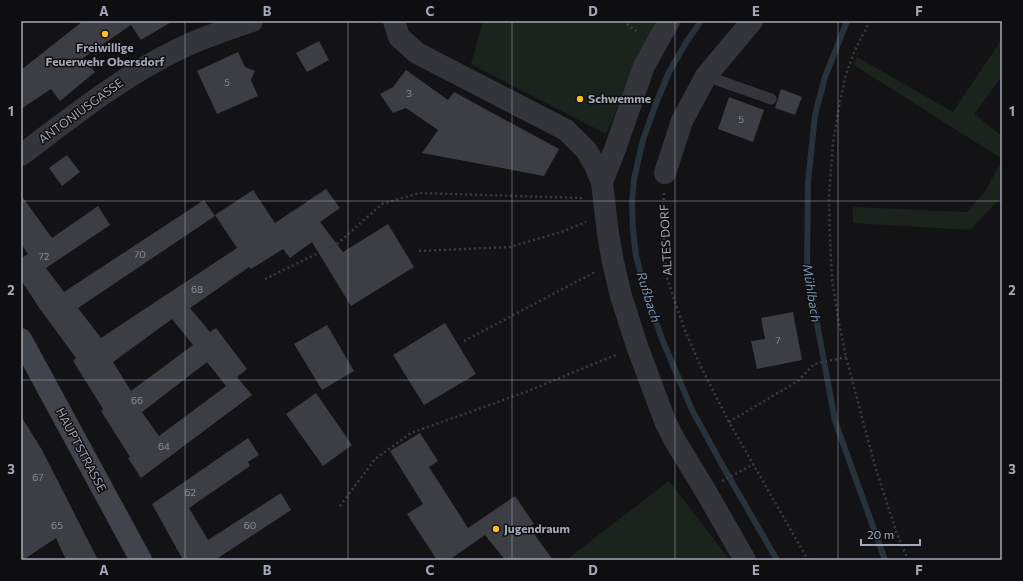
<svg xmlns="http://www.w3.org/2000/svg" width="1023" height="581" viewBox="0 0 1023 581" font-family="Commissioner,sans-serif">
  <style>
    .green { fill: #1b241c }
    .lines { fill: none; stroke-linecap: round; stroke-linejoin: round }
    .stream { stroke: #28323a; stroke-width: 6 }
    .building { fill: #3d3e43; fill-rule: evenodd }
    .path { stroke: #3a3c42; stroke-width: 2.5; stroke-dasharray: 2 3; stroke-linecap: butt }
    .service { stroke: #34353b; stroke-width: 11 }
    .minor { stroke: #34353b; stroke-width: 22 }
    .tertiary { stroke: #34353b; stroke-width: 22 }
    .secondary { stroke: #42444b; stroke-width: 22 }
    .grid { fill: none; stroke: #a4a9b7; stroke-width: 1; stroke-opacity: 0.55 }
    .poi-dot { fill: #ffbc22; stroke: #0e0e10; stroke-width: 1.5 }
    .labels { text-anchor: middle; stroke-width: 3; stroke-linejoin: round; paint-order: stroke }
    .number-label { font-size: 10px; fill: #8a8e9a }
    .poi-label { font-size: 12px; font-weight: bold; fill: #a4a9b7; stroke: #0e0e10; text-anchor: start }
    .street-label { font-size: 12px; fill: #a4a9b7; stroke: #0e0e10 }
    .water-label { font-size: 13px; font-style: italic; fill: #7796b5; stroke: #0e0e10 }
    .neatline { fill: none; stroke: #a4a9b7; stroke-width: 1.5 }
    .grid-label { font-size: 13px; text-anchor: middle; font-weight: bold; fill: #a4a9b7 }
  </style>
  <rect width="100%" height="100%" fill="#131315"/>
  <path class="green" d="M483,21H652L655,24L640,55L606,134L471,64Z
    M1002,39V76L974,114L1002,136V159L854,65L857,57L953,112Z
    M1002,160V197L970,230L853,223V207L967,212L986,190Z
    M669,481L730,560H566Z"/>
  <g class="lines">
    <path class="stream" d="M701,21L687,41L669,72L655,106L643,140L634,179L632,202L633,229L636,256L645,289L662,339L692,410L725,470L777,560
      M847,21L825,77L815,115L808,182L807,269L835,421L885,560"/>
  </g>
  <path class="building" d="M83,21H173L141,40L131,25L83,58L95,72L60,101L51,89L21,109V70Z
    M319,41L329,60L307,72L296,53Z
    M238,52L245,67L255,71L251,80L258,96L217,114L197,71Z
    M406,70L448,100L454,92L559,149L544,176L422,153L438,130L406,108L393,113L380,94L393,87Z
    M781,89L802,97L795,115L775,108Z
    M729,97L764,110L753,142L718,129Z
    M67,155L80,172L62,186L49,168Z
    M326,189L340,208L320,222L343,252L388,224L414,267L351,306L312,242L290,258L283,249L251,269L249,267L190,308L210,332L216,328L247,369L237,377L252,395L141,478L128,458L130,457L101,411L103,409L73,361L76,358L40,309L21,280V258L28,254L21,244V195L52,238L98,206L110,225L46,268L64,292L204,200L215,216L78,308L101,338L237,248L215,215L253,190L275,223ZM172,319L193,345L131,391L113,362ZM207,362L226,386L159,436L142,412Z
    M793,312L802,360L757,369L751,341L765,339L761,318Z
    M445,323L476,374L424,405L393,355Z
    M327,325L354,371L322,390L294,344Z
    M316,393L352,445L323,466L286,414Z
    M21,416L42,450L98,560H66L56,538L23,560H21Z
    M420,433L438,461L429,467L468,528L515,496L534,524L529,527L553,560H505L485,535L449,560H437L407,514L423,504L390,451Z
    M248,438L259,455L248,462L250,466L189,508L208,540L281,493L291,510L215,560H183L152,504Z"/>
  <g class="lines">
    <path class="path" d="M623,21L639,33
      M870,21L855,50L846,74L839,107L833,143L829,198L830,238L832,279L838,318L846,357L875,466L896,531L908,560
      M664,193L663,224L667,278L684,328L700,365L729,422L808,560
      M419,251L510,247L561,232L586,222
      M265,279L337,244L382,204L419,193L583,198
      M464,341L595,272
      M729,422L798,381L814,364L846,357
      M722,481L754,464
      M340,506L375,459L411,433L523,393L618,354"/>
    <path class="service" d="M706,76L771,99"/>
    <path class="minor" d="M394,21L399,37L417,53L566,130L586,150L595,165L602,182L608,234L613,262L621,296L637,346L665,421L674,439L705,490L745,560
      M665,173L682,121L706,76L752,21
      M602,182L614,152L644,66L669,21"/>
    <path class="tertiary" d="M21,155C72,117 122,76 181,48C204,37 228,29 252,21"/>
    <path class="secondary" d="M21,339L141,560"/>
  </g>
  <path class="grid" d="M185,21V560M348,21V560M512,21V560M675,21V560M838,21V560M21,201H1002M21,380H1002"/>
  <g class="poi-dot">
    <circle cx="105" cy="34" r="4"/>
    <circle cx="580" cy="99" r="4"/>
    <circle cx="496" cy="529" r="4"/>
  </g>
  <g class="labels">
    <g class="number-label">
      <text x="227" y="86">5</text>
      <text x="409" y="97">3</text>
      <text x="741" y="123">5</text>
      <text x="140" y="258">70</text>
      <text x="44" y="260">72</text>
      <text x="197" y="293">68</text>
      <text x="778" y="344">7</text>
      <text x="137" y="404">66</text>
      <text x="164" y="450">64</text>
      <text x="38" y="481">67</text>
      <text x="190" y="496">62</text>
      <text x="57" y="529">65</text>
      <text x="250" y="529">60</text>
    </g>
    <g class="poi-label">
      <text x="105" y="52" text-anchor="middle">Freiwillige<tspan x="105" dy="14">Feuerwehr Obersdorf</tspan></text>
      <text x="588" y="103">Schwemme</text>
      <text x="504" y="533">Jugendraum</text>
    </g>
    <g class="street-label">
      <text transform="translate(81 111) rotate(-36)" y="4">ANTONIUSGASSE</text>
      <text transform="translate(666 240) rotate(-93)" y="4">ALTES DORF</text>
      <text transform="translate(81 450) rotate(62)" y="4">HAUPTSTRASSE</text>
    </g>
    <g class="water-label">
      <text transform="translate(812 293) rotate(81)" y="5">Mühlbach</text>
      <text transform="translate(649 297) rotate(73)" y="5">Rußbach</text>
    </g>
  </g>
  <rect width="1023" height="581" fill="none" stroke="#0e0e10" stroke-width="44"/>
  <path d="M861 539v6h59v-6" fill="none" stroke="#a4a9b7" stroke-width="2"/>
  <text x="867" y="539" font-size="12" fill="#a4a9b7" stroke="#0e0e10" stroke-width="3" paint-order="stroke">20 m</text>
  <rect x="22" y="22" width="979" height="537" class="neatline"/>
  <g class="grid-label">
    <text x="104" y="16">A</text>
    <text x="267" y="16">B</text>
    <text x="430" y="16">C</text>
    <text x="593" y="16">D</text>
    <text x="756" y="16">E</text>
    <text x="919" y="16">F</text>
    <text x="11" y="116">1</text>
    <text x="1012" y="116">1</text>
    <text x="11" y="295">2</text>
    <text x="1012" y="295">2</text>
    <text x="11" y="474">3</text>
    <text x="1012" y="474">3</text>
    <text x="104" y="575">A</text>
    <text x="267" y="575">B</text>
    <text x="430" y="575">C</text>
    <text x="593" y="575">D</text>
    <text x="756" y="575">E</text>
    <text x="919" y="575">F</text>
  </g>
</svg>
